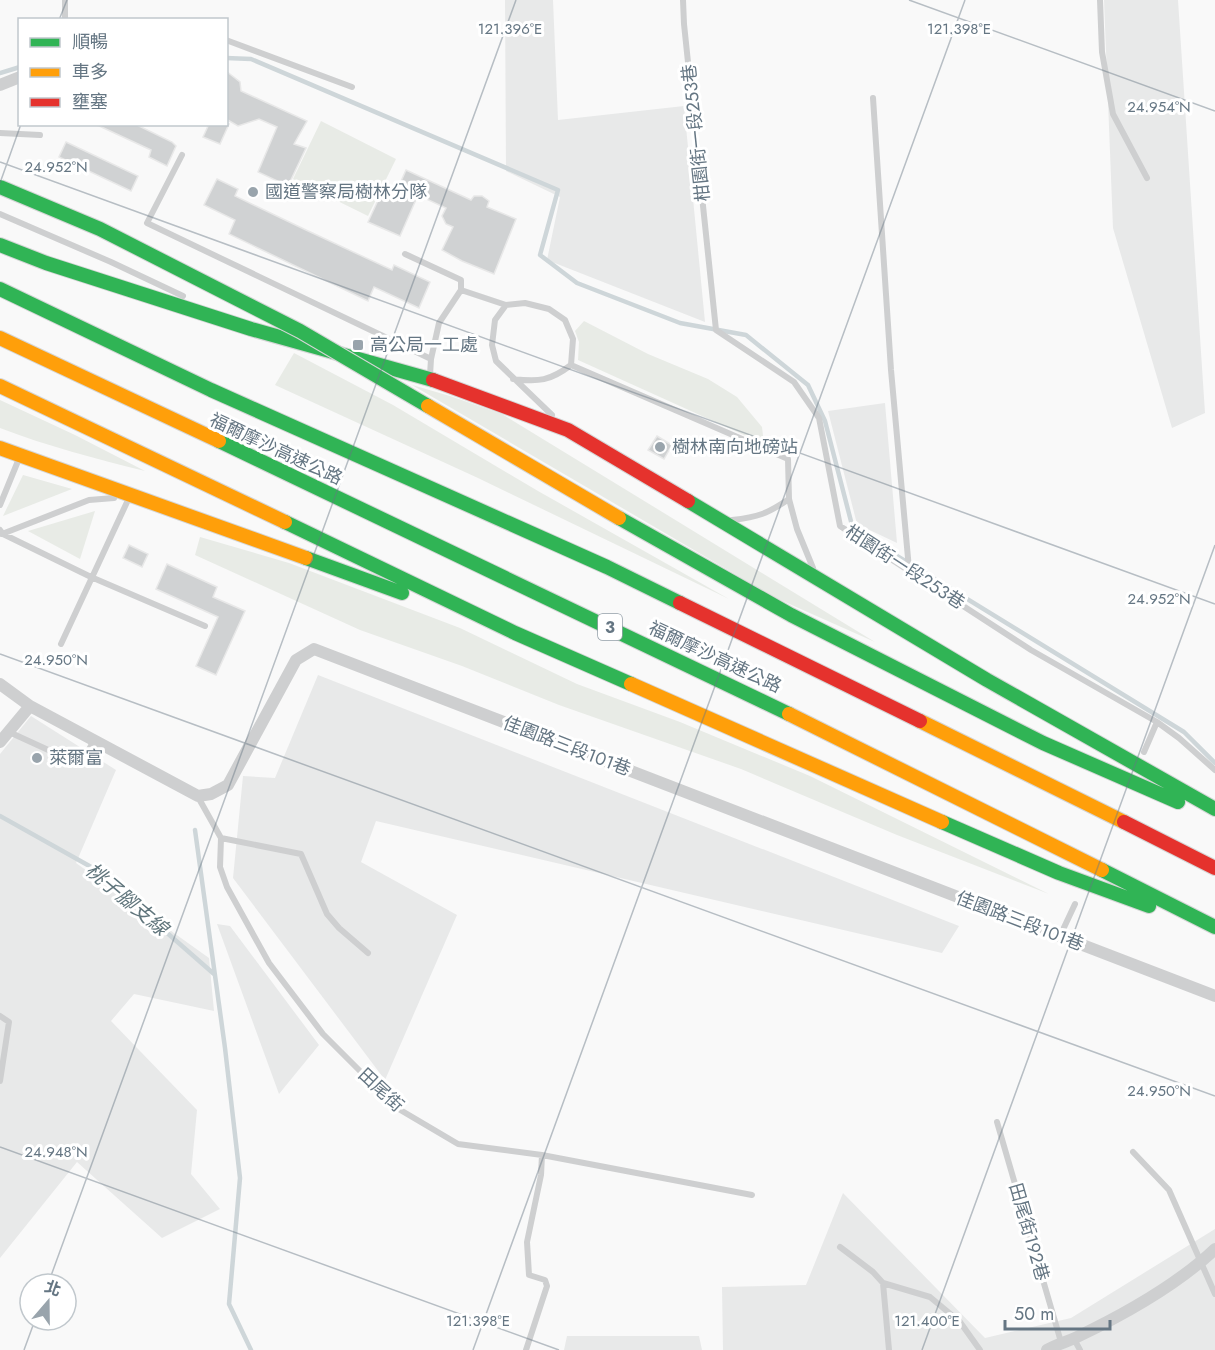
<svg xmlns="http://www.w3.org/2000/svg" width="1215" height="1350" viewBox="0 0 1215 1350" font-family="Jost,'Noto Sans TC',sans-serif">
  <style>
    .built { fill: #e8e9e9 }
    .green { fill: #e8ebe6 }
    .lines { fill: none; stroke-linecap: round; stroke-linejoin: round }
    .stream { stroke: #ced6d9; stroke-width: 4.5 }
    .building { fill: #d0d2d3; stroke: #e8e8e8; stroke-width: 1.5 }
    .fast-casing { stroke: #d5d6d6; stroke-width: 16 }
    .slow-casing { stroke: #d5d6d6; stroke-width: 16 }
    .jam-casing { stroke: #d5d6d6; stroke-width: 16 }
    .lane { stroke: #cecfd0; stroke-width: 6 }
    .street { stroke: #cecfd0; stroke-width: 12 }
    .fast { stroke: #30b455; stroke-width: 14 }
    .slow { stroke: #ff9f0a; stroke-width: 14 }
    .jam { stroke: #e5322d; stroke-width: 14 }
    .fast-bridge-casing { stroke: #d5d6d6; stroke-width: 16; stroke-linecap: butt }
    .slow-bridge-casing { stroke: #d5d6d6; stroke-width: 16; stroke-linecap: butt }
    .fast-bridge { stroke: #30b455; stroke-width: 14 }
    .slow-bridge { stroke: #ff9f0a; stroke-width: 14 }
    .ticks { fill: none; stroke: #657683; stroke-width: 1.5; stroke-opacity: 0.45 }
    .poi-dot { fill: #99a4ac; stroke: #fff; stroke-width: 2 }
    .labels { text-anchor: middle; stroke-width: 6; stroke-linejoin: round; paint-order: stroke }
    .shield { fill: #fff; stroke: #939fa8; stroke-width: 1.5 }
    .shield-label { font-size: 16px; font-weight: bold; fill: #657683 }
    .street-label { font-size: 18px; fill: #657683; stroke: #fff }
    .poi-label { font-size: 18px; fill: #657683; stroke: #fff; text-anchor: start }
    .water-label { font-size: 20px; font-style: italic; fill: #60757c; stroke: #fff }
    .ticks-label { font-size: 15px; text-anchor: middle; fill: #657683; stroke: #fff; stroke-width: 6; stroke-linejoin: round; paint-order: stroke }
  </style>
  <rect width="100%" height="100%" fill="#f9f9f9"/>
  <path class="built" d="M505,0H553L558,120L684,106L705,322L547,260L560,197L506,171Z
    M1104,0H1178L1205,413L1172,428L1113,228Z
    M885,403L897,543L857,524L828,411Z
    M318,675L959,926L942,953L376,821L361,862L457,915L385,1080L233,878L243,776L275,778Z
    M31,716L116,770L76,863L209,958L214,1011L134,994L111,1021L197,1110L191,1174L220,1209L162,1238L77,1162L0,1258V754Z
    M217,924L230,926L319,1045L279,1094Z
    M843,1193L985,1338L1071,1318L1215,1229V1350H723L722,1287L806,1285Z
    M567,1336H699L702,1350H564Z"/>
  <path class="green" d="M321,121L396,159L368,216L293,179Z
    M584,321L648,354L708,379L737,397L762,427L764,444L578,360L579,342L575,331Z
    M294,353L393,405L538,491L729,599L478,478L275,385Z
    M412,385L450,396L502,414L875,642L776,598Z
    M0,400L75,435L145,471C96,459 47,446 0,428Z
    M23,475L72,489L3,516Z
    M95,511L80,559L28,531Z
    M200,537L289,563L460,628L577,684L680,722L810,776L1049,894L897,835L741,769L559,705L462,666L360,630L195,555Z"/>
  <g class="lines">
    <path class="stream" d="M226,58L251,59L558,190L540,255L577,283L680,323L746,335L808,385L825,421L853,529L1184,732L1215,763
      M0,73L20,67
      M0,816L93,868L214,974
      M195,830L225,1048L240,1178L229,1304L251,1350"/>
  </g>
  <path class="building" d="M226,71L240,82L241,91L307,121L294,144L306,148L288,186L258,172L277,127L259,119L238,126L226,119Z
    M95,124H135L172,142L176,146L167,166L149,157L151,150Z
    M209,124H229L220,144L203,137Z
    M66,142L138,176L131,191L59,157Z
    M406,170L471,200L474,196H482L489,201L487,207L516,219L494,274L462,261L442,250L453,227L446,224L442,216L446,208L418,195L400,236L368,222L386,183L398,188Z
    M217,179L238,189L235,196L306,230L392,270L394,265L430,282L419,308L374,287L368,301L229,234L235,220L204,205Z
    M657,436L672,445L664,459L648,450Z
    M129,545L148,554L142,567L123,558Z
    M167,564L217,587L213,597L245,611L216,675L196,666L218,617L156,589Z"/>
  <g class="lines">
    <g class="fast-casing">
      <path id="fast" d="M0,245L46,263L251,329L433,380
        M0,289L211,390L607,567L680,603
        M219,441L789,714
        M688,501L987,680L1215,809
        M619,518L791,615L1043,743L1178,802
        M285,522L515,633L631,684
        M306,558L402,593
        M942,822L1059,873L1149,906
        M1102,870L1215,927"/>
    </g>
    <g class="slow-casing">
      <path id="slow" d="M0,338L219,441
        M0,386L285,522
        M0,448L306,558
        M631,684L942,822
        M789,714L1102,870
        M920,721L1124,822"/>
    </g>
    <g class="jam-casing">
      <path id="jam" d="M433,380L568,430L688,501
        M680,603L920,721
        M1124,822L1215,868"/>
    </g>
    <path class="lane" d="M65,0V20
      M683,0L684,24L716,330L794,382L819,418L840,526L1031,650L1157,722L1179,738L1215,770
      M1100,0L1102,52L1113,114L1147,178
      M226,40L352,87
      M873,98L891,370L909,569
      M0,133L40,135
      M182,155L147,223L431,359L430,375
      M0,214L111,262L183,296
      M405,254L461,280V290L506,305
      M431,359L439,323L461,290
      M513,379C539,382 550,381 571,365
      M552,415L496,361L492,345L495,320L506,305L525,303L549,309L565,320L573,339L571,365L788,459L789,499L797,529L813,568
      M0,505L18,461
      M732,520C758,517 767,514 789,499
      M0,530L3,534L91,577L205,626
      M2,534L89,500L114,498
      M61,644L128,500
      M9,732L81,765L94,740
      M1144,752L1157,722
      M198,797L221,838L220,867L227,887L269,963L323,1034L397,1108L458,1144L542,1155L541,1175L527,1242L529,1275L545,1280L547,1286L526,1350
      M221,838L301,854L327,914L339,928L368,953
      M1060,936L1075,904
      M0,1016L9,1022L0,1081
      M997,1122L1061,1342
      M1133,1152L1169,1190L1215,1294
      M542,1155L752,1195
      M840,1247L873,1272L883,1283L930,1297L960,1322L980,1350
      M883,1283L889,1350
      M1074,1339L1080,1350"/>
    <path class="street" d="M0,85L20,77
      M0,684L30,706L198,796L211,794L228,785L296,660L314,649L1215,996
      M0,742L30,706
      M1047,1350C1057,1344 1067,1342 1077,1337C1125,1314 1176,1286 1215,1249"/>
    <use href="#fast" class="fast"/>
    <use href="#slow" class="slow"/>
    <use href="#jam" class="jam"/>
    <g class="fast-bridge-casing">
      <path id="fast-bridge" d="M0,187L100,229L300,331L428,406"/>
    </g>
    <g class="slow-bridge-casing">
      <path id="slow-bridge" d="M428,406L619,518"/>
    </g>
    <use href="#fast-bridge" class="fast-bridge"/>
    <use href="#slow-bridge" class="slow-bridge"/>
  </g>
  <path class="ticks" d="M909,0L1215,111M59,20L67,0M0,162L1215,604M0,183L21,124M0,654L1215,1096M0,1147L559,1350M48,1284L516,0M24,1350L35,1320M473,1350L965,0M922,1350L1215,545"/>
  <g class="poi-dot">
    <circle cx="253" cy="192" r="6"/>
    <rect x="352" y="339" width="12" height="12" rx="3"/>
    <circle cx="660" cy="447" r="6"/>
    <circle cx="37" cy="758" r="6"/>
  </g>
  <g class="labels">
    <rect class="shield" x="598" y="614" width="24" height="26" rx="4.5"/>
    <g class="shield-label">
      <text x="610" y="633">3</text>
    </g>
    <g class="street-label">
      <text transform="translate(696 133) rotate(-96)" y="6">柑園街一段253巷</text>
      <text transform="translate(276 449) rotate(25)" y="6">福爾摩沙高速公路</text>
      <text transform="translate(905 567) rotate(33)" y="6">柑園街一段253巷</text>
      <text transform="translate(715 657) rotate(25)" y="6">福爾摩沙高速公路</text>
      <text transform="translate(567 746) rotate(21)" y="6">佳園路三段101巷</text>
      <text transform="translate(1020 921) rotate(21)" y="6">佳園路三段101巷</text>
      <text transform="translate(381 1090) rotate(43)" y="6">田尾街</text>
      <text transform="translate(1029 1232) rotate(74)" y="6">田尾街192巷</text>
    </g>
    <g class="poi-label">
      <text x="265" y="198">國道警察局樹林分隊</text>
      <text x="370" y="351">高公局一工處</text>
      <text x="672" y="453">樹林南向地磅站</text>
      <text x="49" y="764">萊爾富</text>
    </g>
    <g class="water-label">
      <text transform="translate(127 899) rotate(40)" y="7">桃子腳支線</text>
    </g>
  </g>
  <g class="ticks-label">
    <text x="510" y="34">121.396°E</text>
    <text x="959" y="34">121.398°E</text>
    <text x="1159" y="112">24.954°N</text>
    <text x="56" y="172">24.952°N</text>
    <text x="1159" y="604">24.952°N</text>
    <text x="56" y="665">24.950°N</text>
    <text x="1159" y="1096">24.950°N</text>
    <text x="56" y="1157">24.948°N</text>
    <text x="478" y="1326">121.398°E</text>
    <text x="927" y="1326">121.400°E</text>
  </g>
  <rect x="18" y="18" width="210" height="108" fill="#ffffff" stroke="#c1c8cd" stroke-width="1.5"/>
  <rect x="30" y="38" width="30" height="9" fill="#30b455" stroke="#c1c8cd" stroke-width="1.5"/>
  <text x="72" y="48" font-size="18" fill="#657683">順暢</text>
  <rect x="30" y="68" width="30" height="9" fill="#ff9f0a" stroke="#c1c8cd" stroke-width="1.5"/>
  <text x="72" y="78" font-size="18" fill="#657683">車多</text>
  <rect x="30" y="98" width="30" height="9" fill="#e5322d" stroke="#c1c8cd" stroke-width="1.5"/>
  <text x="72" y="108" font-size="18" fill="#657683">壅塞</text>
  <g transform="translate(48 1302) rotate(20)"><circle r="28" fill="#ffffff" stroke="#c1c8cd" stroke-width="1.5"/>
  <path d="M0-4.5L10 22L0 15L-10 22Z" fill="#99a4ac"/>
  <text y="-9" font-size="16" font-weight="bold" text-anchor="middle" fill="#657683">北</text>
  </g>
  <path d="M1005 1320v9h105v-9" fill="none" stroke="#657683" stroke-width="3"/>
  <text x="1014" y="1320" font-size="18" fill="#657683" stroke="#ffffff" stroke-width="4.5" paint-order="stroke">50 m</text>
</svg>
